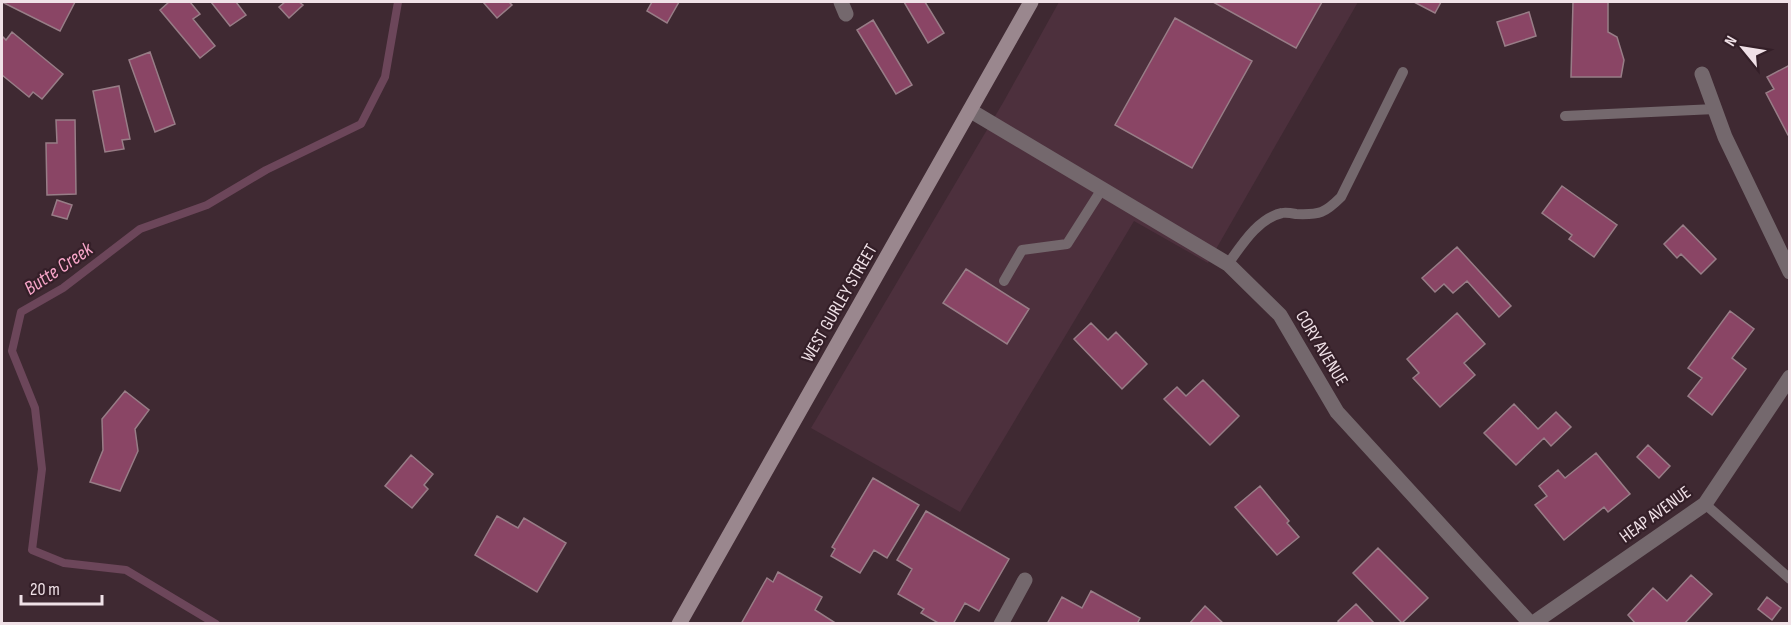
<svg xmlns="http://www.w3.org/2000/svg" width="1791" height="625" viewBox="0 0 1791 625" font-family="'Sofia Sans Condensed',sans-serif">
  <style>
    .built { fill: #4d303d }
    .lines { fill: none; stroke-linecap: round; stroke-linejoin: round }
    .stream { stroke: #6c465a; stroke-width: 8 }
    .building { fill: #8a4565; stroke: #987d87; stroke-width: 1.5 }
    .lane { stroke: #74686d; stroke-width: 10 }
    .street { stroke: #74686d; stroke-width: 15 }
    .secondary { stroke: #9a878e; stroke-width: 15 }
    .labels { text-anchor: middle; stroke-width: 4.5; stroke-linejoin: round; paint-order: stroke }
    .street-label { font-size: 18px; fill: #f0e1e7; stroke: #341f28 }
    .water-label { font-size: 20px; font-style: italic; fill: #f8a6c9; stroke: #341f28 }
  </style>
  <rect width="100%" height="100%" fill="#3f2932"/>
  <path class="built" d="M1059,2H1358L1208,263L1134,221L960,512L811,428L1004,101Z"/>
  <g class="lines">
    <path class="stream" d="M216,624L126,570L64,563L32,550L42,469L35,408L12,351L21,312L63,288L140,229L207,205L266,170L361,124L385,77L398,2"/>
  </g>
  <path class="building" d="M2,2H75L60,31Z
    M169,2H190L200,14L193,19L215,46L200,58L160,10Z
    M211,2H236L246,15L230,26Z
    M285,2H299L303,5L289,18L279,7Z
    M483,2H509L512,5L497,18Z
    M652,2H679L667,23L647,11Z
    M904,2H925L944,33L928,43Z
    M1213,2H1322L1296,48Z
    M1414,2H1441L1435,13Z
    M1573,2H1608V32L1617,37L1624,60L1621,77H1571Z
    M1529,12L1536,36L1505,46L1497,22Z
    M1175,18L1252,61L1192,168L1115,125Z
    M873,20L912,85L896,94L857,30Z
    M12,32L63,74L42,99L33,92L29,97L2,75V36L6,40Z
    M150,52L175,124L155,132L129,60Z
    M1790,65V135H1788L1766,93L1774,89L1767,77Z
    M119,86L130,139L122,140L124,149L105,152L93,91Z
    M56,120H75L76,194L47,195L46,143H57Z
    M1562,186L1617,225L1594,257L1569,239L1572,235L1542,213Z
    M57,200L72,205L67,219L52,215Z
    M1683,225L1716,259L1701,274L1681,254L1677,258L1664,244Z
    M1457,247L1511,306L1499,317L1467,281L1453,293L1444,284L1435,292L1422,278Z
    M966,269L1029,309L1007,344L943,303Z
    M1730,311L1754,329L1732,358L1746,369L1712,415L1688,396L1702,378L1688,368Z
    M1457,313L1485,344L1464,363L1475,375L1440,407L1413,378L1419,373L1407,359Z
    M1091,323L1108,340L1116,332L1147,364L1122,389L1074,339Z
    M1203,380L1239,416L1210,445L1164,399L1177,387L1186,396Z
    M125,391L149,410L135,429L138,451L120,491L90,482L103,450L102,419Z
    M1514,404L1538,429L1556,412L1571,427L1551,446L1544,438L1516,465L1484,433Z
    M1648,445L1670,466L1659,478L1637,457Z
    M1596,453L1630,494L1608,512L1604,507L1564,540L1535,505L1547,496L1539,486L1558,470L1565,478Z
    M411,455L433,474L424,485L428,489L412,508L385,486Z
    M873,478L919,505L887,558L874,550L860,573L831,556L835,549L832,547Z
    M1260,486L1289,521L1287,523L1299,537L1277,555L1235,507Z
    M926,511L1009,559L979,611L965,603L953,624H940L921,613L924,609L898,594L912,569L897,560Z
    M497,516L518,528L524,518L566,543L537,592L475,555Z
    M1378,548L1428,598L1402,623L1353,573Z
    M778,572L822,597L815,610L837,624H741L767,578L773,582Z
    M1691,575L1712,594L1684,624H1636L1628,615L1653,588L1667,601Z
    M1091,591L1140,618L1137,624H1047L1062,597L1082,608Z
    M1767,597L1781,608L1772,620L1758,609Z
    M1356,604L1375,624H1340L1338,621Z
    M1205,606L1224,624H1189Z"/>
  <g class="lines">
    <path class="lane" d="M1565,116L1715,109
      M1228,264C1241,246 1258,218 1282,213C1286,212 1291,213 1296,214C1320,215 1325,213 1341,197L1403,72
      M1004,281L1022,250L1067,244L1102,189
      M1705,504L1790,579"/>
    <path class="street" d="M841,2L846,14
      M1702,74L1725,137L1790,272
      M971,111L1228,264L1280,315L1337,412L1531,624
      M1001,624L1025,580
      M1532,624L1705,504L1790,377"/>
    <path class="secondary" d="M679,624L1031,2"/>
  </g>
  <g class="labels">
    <g class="street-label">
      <text transform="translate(839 303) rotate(-60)" y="6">WEST GURLEY STREET</text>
      <text transform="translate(1322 348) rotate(59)" y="6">CORY AVENUE</text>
      <text transform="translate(1655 514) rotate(-36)" y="6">HEAP AVENUE</text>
    </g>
    <g class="water-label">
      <text transform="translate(58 268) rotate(-34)" y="7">Butte Creek</text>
    </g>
  </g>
  <rect width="1791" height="625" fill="none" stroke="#f0e1e7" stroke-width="6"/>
  <g transform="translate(1743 48) rotate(300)" stroke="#341f28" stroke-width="4.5" paint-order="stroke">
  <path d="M0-4.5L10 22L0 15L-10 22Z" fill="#f0e1e7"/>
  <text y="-9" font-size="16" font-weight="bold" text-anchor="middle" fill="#f0e1e7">N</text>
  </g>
  <path d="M21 595v9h81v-9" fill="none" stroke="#f0e1e7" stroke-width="3"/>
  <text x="30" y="595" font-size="18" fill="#f0e1e7" stroke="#341f28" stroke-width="4.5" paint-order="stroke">20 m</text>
</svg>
